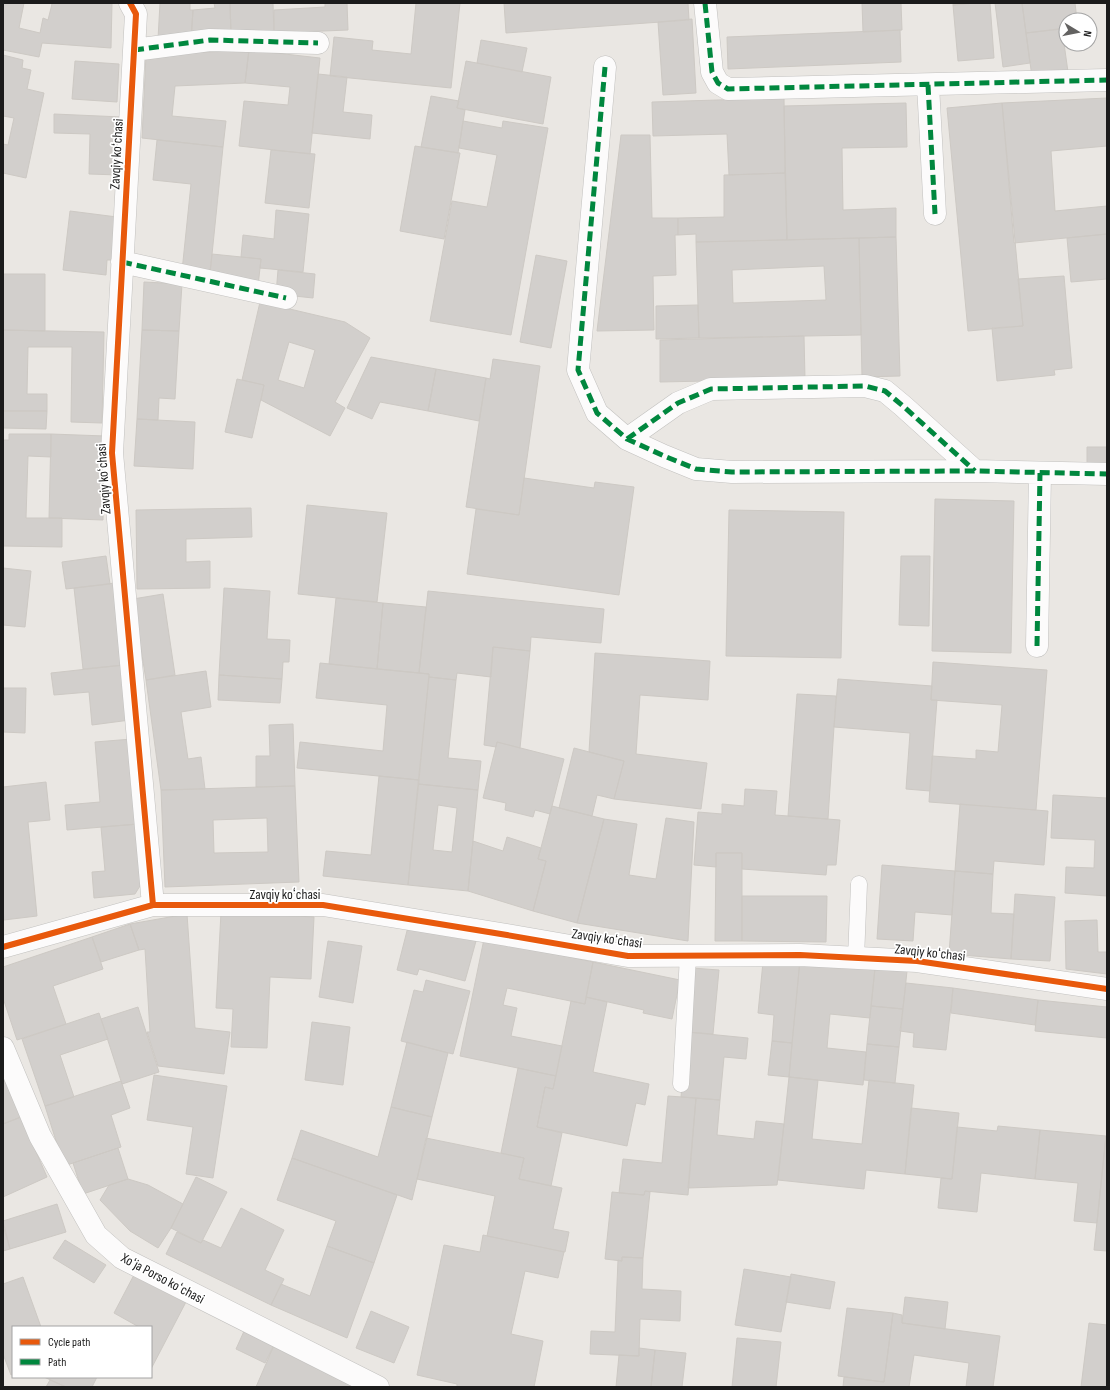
<svg xmlns="http://www.w3.org/2000/svg" width="1110" height="1390" viewBox="0 0 1110 1390" font-family="'Sofia Sans Condensed',sans-serif">
  <style>
    .building { fill: #d2cfcc; stroke: #cdc9c4; fill-rule: evenodd }
    .lines { fill: none; stroke-linecap: round; stroke-linejoin: round }
    .lane-casing { stroke: #c2c1bf; stroke-width: 17 }
    .street-casing { stroke: #c2c1bf; stroke-width: 23 }
    .lane { stroke: #fcfbfb; stroke-width: 16 }
    .street { stroke: #fcfbfb; stroke-width: 22 }
    .quiet { stroke: #00873e; stroke-width: 5; stroke-dasharray: 10 5; stroke-linecap: butt }
    .cycleway-casing { stroke: #fff; stroke-width: 8 }
    .cycleway { stroke: #e8590c; stroke-width: 6 }
    .labels { text-anchor: middle; stroke-width: 3.5; stroke-linejoin: round; paint-order: stroke }
    .street-label { font-size: 14px; fill: #1b1b1b; stroke: #fff }
  </style>
  <rect width="100%" height="100%" fill="#eae7e3"/>
  <path class="building" d="M3,3H24L19,28L40,33L43,18L48,20L52,4L49,3H112L111,48L42,43L39,57L3,50Z
    M160,3H190V10H193L191,40L158,39Z
    M214,3H230L231,35L191,40L193,10L215,8Z
    M230,3H273L274,33L231,35Z
    M325,3H347L348,30L274,33V10L325,7Z
    M416,3H460L451,88L330,76L334,37L373,41L372,50L411,54Z
    M504,3H688L689,20L506,33Z
    M862,3H901L902,30L863,32Z
    M953,3H974L953,5Z
    M974,3H990L994,58L958,61L953,5Z
    M995,3H1022L1030,63L1003,67Z
    M1022,3H1075L1077,20H1066V28L1026,33Z
    M692,19L696,93L663,95L658,22Z
    M1062,29L1068,72L1032,77L1026,33Z
    M900,30L901,62L728,69L727,37Z
    M481,40L527,48L522,72L477,63Z
    M249,50L245,83L175,86L172,116L226,121L223,147L142,138L146,55Z
    M249,50L320,58L310,154L239,146L244,101L288,105L290,87L245,83Z
    M3,55L23,60L22,68L31,70L27,89L44,93L26,178L3,173V144L8,145L14,118L3,116Z
    M75,61L119,64L117,102L72,99Z
    M466,61L551,77L543,124L457,108Z
    M318,74L347,77L343,112L372,115L370,139L312,133Z
    M431,96L459,101L457,108L465,110L458,153L421,147Z
    M784,98L785,173L729,175L727,134L653,136L652,102Z
    M1107,98V146L1051,151L1055,211L1107,206V234L1014,243L1002,103Z
    M906,103L907,147L842,148L843,210L896,208V237L787,240L784,106Z
    M1002,103L1023,326L968,331L947,108Z
    M54,114L122,117L119,175L89,174L90,134L54,133Z
    M463,121L502,128L503,121L548,128L511,335L430,321L452,201L487,207L497,155L459,148Z
    M621,135H650L652,218H678V235H675L676,275L653,276L654,330L597,331Z
    M157,140L223,147L210,274L182,271L191,184L153,180Z
    M415,146L460,153L444,239L400,231Z
    M271,150L315,154L309,208L265,203Z
    M785,173L787,240L696,242V234L678,235V218L724,217V175Z
    M276,210L309,214L303,272L260,268L261,259L241,257L243,235L274,239Z
    M70,211L117,217L112,260H107L106,275L63,270Z
    M1107,234V279L1071,282L1067,238Z
    M896,237L900,376L862,377L859,238Z
    M859,238L861,335L699,338L696,242ZM824,266L826,300L733,303L732,270Z
    M212,254L261,259L258,286L209,280Z
    M536,255L567,261L551,348L520,342Z
    M278,270L315,274L313,298L276,294Z
    M3,274H45V331L3,330Z
    M1064,276L1072,368L1054,370L1055,375L997,381L992,328L1023,326L1018,279Z
    M144,282L182,284L179,331L142,330Z
    M260,302L345,322L370,338L335,402L345,408L330,436L261,400L264,385L242,380ZM289,342L315,350L304,388L278,380Z
    M698,305L699,338L656,339V306Z
    M3,330L104,332L102,423L71,422L72,347H28L27,394H47V411H3Z
    M142,330L179,331L175,399L159,398L158,420L137,419Z
    M804,336L805,379L660,382V340Z
    M371,357L436,369L428,411L380,402L372,419L347,408Z
    M493,359L540,366L519,515L466,507L486,378L490,379Z
    M436,369L486,378L479,421L428,411Z
    M237,379L264,385L252,438L225,432Z
    M3,411H47L46,429L3,428Z
    M137,419L195,422L193,469L134,466Z
    M9,434H51V457L28,456L26,518H62V547L3,546V440H9Z
    M51,434L105,436L103,520L49,518Z
    M1087,447H1107V466H1087Z
    M524,478L594,488L595,482L634,487L619,595L467,574L476,509L519,515Z
    M935,499L1014,501L1011,653L932,651Z
    M307,505L387,513L377,602L298,594Z
    M251,508L252,537L186,539V562L210,561V588L137,589L136,510Z
    M729,510L844,512L841,658L726,656Z
    M106,556L110,584L66,589L62,562Z
    M901,556H930L929,626L899,625Z
    M3,568L31,571L25,627L3,625Z
    M115,583L124,665L83,669L74,588Z
    M224,588L270,591L267,639L290,640L289,662H283L282,679L219,675Z
    M428,591L604,609L601,643L531,637L530,651L493,647L491,677L457,673L456,680L429,677V674L419,673Z
    M163,594L175,675L146,680L133,599Z
    M336,598L383,603L377,669L329,664Z
    M383,603L426,607L419,673L377,669Z
    M493,647L530,651L520,748L497,742L496,747L484,745Z
    M595,653L710,661L708,700L640,695L636,754L707,763L701,809L614,799L624,761L589,752Z
    M933,662L1047,670L1036,810L929,802L932,756L976,759V750L998,752L1002,705L931,700Z
    M320,663L429,674L419,780L297,768L300,742L383,751L387,705L316,698Z
    M124,665L130,720L92,725L89,692L54,695L51,673Z
    M206,671L211,707L181,712L188,759L201,757L205,789L161,790L146,680Z
    M219,675L282,679L280,703L218,700Z
    M429,677L456,680L448,758L481,761L478,790L418,784Z
    M838,679L932,686L931,700H937L930,791L906,789L910,733L834,727Z
    M3,688H26L25,733L3,732Z
    M797,694L836,696L828,819L788,816Z
    M293,724L295,786L256,787V756H270L269,725Z
    M132,739L138,824L67,830L65,805L100,802L95,742Z
    M497,742L564,759L550,814L535,810L533,817L505,810L506,803L483,798Z
    M574,748L624,761L614,799L597,795L592,816L559,808Z
    M379,776L419,780L408,885L323,876L326,851L371,855Z
    M46,782L50,820L28,822L37,916L4,920L3,908V787Z
    M418,784L478,790L468,891L408,885ZM438,805L457,808L452,852L433,850Z
    M295,786L299,882L165,887L161,790ZM267,818L268,852L214,853L213,820Z
    M745,789L777,791L775,815L840,820L836,865H827L826,875L742,869V853H716V867L694,865L698,812L722,814V804L744,806Z
    M1053,795L1107,798V896L1065,893L1066,867L1094,868L1095,840L1051,838Z
    M960,804L1048,811L1044,865L994,861L993,874L955,871Z
    M552,806L604,819L577,923L533,911L546,861L538,859Z
    M666,818L694,822L688,941L577,923L604,819L637,824L629,875L656,879Z
    M138,824L143,881L135,894L94,898L92,872L105,871L101,827Z
    M507,837L541,848L538,859L546,861L533,911L468,891L473,841L503,851Z
    M716,853H742V941H715Z
    M882,865L955,871L952,915L915,912L913,941L877,939Z
    M955,871L993,874L991,913L1014,914L1011,959L949,954Z
    M1015,894L1055,897L1050,961L1011,959Z
    M742,896H827L826,942L742,941Z
    M221,912L314,917L311,979L270,977L267,1048L231,1047L233,1009L216,1008Z
    M187,914L195,1028L230,1032L224,1074L158,1066L147,1032H150L145,949L139,950L130,924Z
    M1097,920L1098,952H1107V974L1066,969L1065,921Z
    M409,923L476,941L465,981L419,969L417,975L397,970Z
    M130,924L139,950L101,962L92,937Z
    M92,937L103,969L53,986L66,1024L17,1040L3,998V967Z
    M484,939L593,962L585,1004L507,988L503,1005L517,1008L511,1036L562,1046L556,1076L460,1056Z
    M328,941L362,946L353,1003L319,997Z
    M800,960L792,1043L772,1041L774,1015L758,1013L763,962Z
    M800,960L875,968L870,1018L830,1014L827,1048L866,1052L863,1085L789,1077Z
    M593,962L680,980L672,1019L643,1013L644,1010L586,997Z
    M692,968L719,970L713,1034L687,1032Z
    M875,968L907,971L903,1009L871,1006Z
    M426,980L470,991L453,1054L401,1041L414,990L423,992Z
    M906,983L953,988L946,1050L913,1047L914,1033L900,1031Z
    M953,988L1038,1000L1035,1025L951,1013Z
    M586,997L607,1002L593,1072L649,1084L645,1105L636,1103L627,1146L537,1127L545,1087L553,1089L571,1001L585,1004Z
    M1038,1000L1107,1007V1038L1035,1031Z
    M871,1006L903,1009L899,1047L867,1044Z
    M138,1007L159,1072L122,1084L101,1019Z
    M99,1013L108,1039L60,1055L74,1097L45,1106L22,1039Z
    M312,1022L350,1027L343,1085L305,1080Z
    M687,1032L748,1038L746,1059L724,1057L720,1100L681,1097Z
    M772,1041L792,1043L789,1077L768,1075Z
    M407,1042L448,1053L432,1117L391,1107Z
    M867,1044L899,1047L895,1083L864,1080Z
    M518,1068L556,1076L553,1089L545,1087L537,1127L562,1133L551,1186L519,1179L524,1158L501,1153Z
    M154,1075L227,1086L213,1178L186,1174L193,1127L147,1120Z
    M3,1076L21,1117L3,1124Z
    M789,1077L818,1080L812,1139L862,1144L869,1080L914,1085L905,1174L866,1170L864,1189L778,1180Z
    M121,1081L130,1108L111,1115L121,1147L64,1166L45,1106Z
    M668,1096L696,1098L688,1195L645,1191L644,1195L619,1193L623,1159L662,1163Z
    M696,1098L720,1100L717,1135L754,1139L756,1121L784,1124L777,1185L688,1188Z
    M391,1107L432,1117L412,1200L292,1158L301,1130L378,1157Z
    M911,1108L959,1113L952,1179L905,1174Z
    M21,1117L47,1177L3,1197V1124Z
    M998,1126L1040,1130L1035,1179L981,1173L977,1212L938,1208L941,1178L952,1179L957,1127L997,1131Z
    M1040,1130L1106,1136L1097,1223L1074,1221L1078,1183L1035,1179Z
    M1106,1136H1107V1251L1094,1250Z
    M426,1138L524,1158L519,1179L562,1188L553,1229L569,1232L565,1252L487,1236L495,1196L417,1179Z
    M118,1148L128,1179L83,1194L73,1163Z
    M292,1158L397,1195L374,1263L327,1246L336,1221L277,1200Z
    M196,1177L227,1192L201,1243L171,1228Z
    M128,1179L148,1185L183,1204L171,1228L158,1248L130,1231L100,1200L109,1185Z
    M645,1191L650,1192L643,1258L622,1257V1261L605,1259L612,1192L644,1195Z
    M57,1204L66,1232L10,1249L3,1221Z
    M241,1208L284,1230L265,1270L284,1279L271,1305L166,1254L177,1232L201,1243L203,1240L221,1248Z
    M3,1225L10,1249L3,1251Z
    M483,1235L564,1252L558,1278L525,1271L511,1334L543,1341L534,1387H457V1384L417,1375L444,1245L480,1252Z
    M65,1240L106,1265L94,1283L53,1258Z
    M327,1246L374,1263L347,1338L271,1305L281,1284L310,1296Z
    M622,1257L643,1258L642,1289L681,1291L680,1321L640,1319L639,1356L590,1354L591,1331L615,1332L618,1260L622,1261Z
    M744,1269L791,1277L781,1332L735,1325Z
    M135,1273L187,1300L151,1369V1327H139L114,1313Z
    M791,1274L835,1282L830,1309L786,1302Z
    M23,1277L41,1327H13V1374L11,1375L3,1354V1284Z
    M905,1297L948,1302L945,1329L902,1323Z
    M847,1308L893,1313L884,1382L838,1376Z
    M371,1311L409,1327L394,1363L356,1348Z
    M893,1313L902,1315V1323L1000,1336L993,1387H966L969,1363L914,1355L909,1387H843L844,1377L884,1382Z
    M1089,1323L1107,1325L1106,1387H1081Z
    M245,1329L275,1343L265,1363L236,1349Z
    M737,1338L781,1342L776,1387H732Z
    M275,1343L367,1387H256Z
    M639,1348L655,1350L651,1387H616L619,1355L639,1356Z
    M655,1350L686,1353L682,1387H651Z
    M44,1377H97L92,1387H66Z
    M50,1380L66,1387H46Z"/>
  <g class="lines">
    <g class="lane-casing">
      <path id="lane" d="M856,958L859,884
        M681,1084L688,956"/>
    </g>
    <g class="street-casing">
      <path id="street" d="M130,3L136,14L112,453L153,905
        M705,3L712,72L718,83L728,89L1107,80
        M134,50L210,40L318,43
        M605,67L578,370L597,413L627,439L664,456L696,469L732,472L975,471L1107,474
        M928,85L935,214
        M122,262L286,298
        M627,439L678,403L711,389L865,386L885,391L903,406L975,471
        M1037,646L1040,473
        M3,947L153,905H323L507,935L628,956L800,955L917,961L1107,989
        M3,1048L40,1136L96,1235L122,1258L378,1387"/>
    </g>
    <use href="#lane" class="lane"/>
    <use href="#street" class="street"/>
    <path class="quiet" d="M705,3L712,72L718,83L728,89L1107,80
      M134,50L210,40L318,43
      M605,67L578,370L597,413L627,439L664,456L696,469L732,472L975,471L1107,474
      M928,85L935,214
      M122,262L286,298
      M627,439L678,403L711,389L865,386L885,391L903,406L975,471
      M1037,646L1040,473"/>
    <g class="cycleway-casing">
      <path id="cycleway" d="M130,3L136,14L112,453L153,905
        M3,947L153,905H323L507,935L628,956L800,955L917,961L1107,989"/>
    </g>
    <use href="#cycleway" class="cycleway"/>
  </g>
  <g class="labels">
    <g class="street-label">
      <text transform="translate(116 154) rotate(-87)" y="5">Zavqiy koʻchasi</text>
      <text transform="translate(103 479) rotate(-94)" y="5">Zavqiy koʻchasi</text>
      <text x="285" y="899">Zavqiy koʻchasi</text>
      <text transform="translate(607 938) rotate(8)" y="5">Zavqiy koʻchasi</text>
      <text transform="translate(930 952) rotate(6)" y="5">Zavqiy koʻchasi</text>
      <text transform="translate(163 1278) rotate(28)" y="5">Xoʻja Porso koʻchasi</text>
    </g>
  </g>
  <rect width="1110" height="1390" fill="none" stroke="#1b1b1b" stroke-width="8"/>
  <rect x="12" y="1326" width="140" height="52" fill="#ffffff" stroke="#a4a4a4"/>
  <rect x="20" y="1339" width="20" height="6" fill="#e8590c" stroke="#a4a4a4"/>
  <text x="48" y="1346" font-size="12" fill="#1b1b1b">Cycle path</text>
  <rect x="20" y="1359" width="20" height="6" fill="#00873e" stroke="#a4a4a4"/>
  <text x="48" y="1366" font-size="12" fill="#1b1b1b">Path</text>
  <g transform="translate(1078 32) rotate(100)"><circle r="19" fill="#ffffff" stroke="#a4a4a4"/>
  <path d="M0-3L7 15L0 10L-7 15Z" fill="#636261"/>
  <text y="-6" font-size="11" font-weight="bold" text-anchor="middle" fill="#1b1b1b">N</text>
  </g>
</svg>
